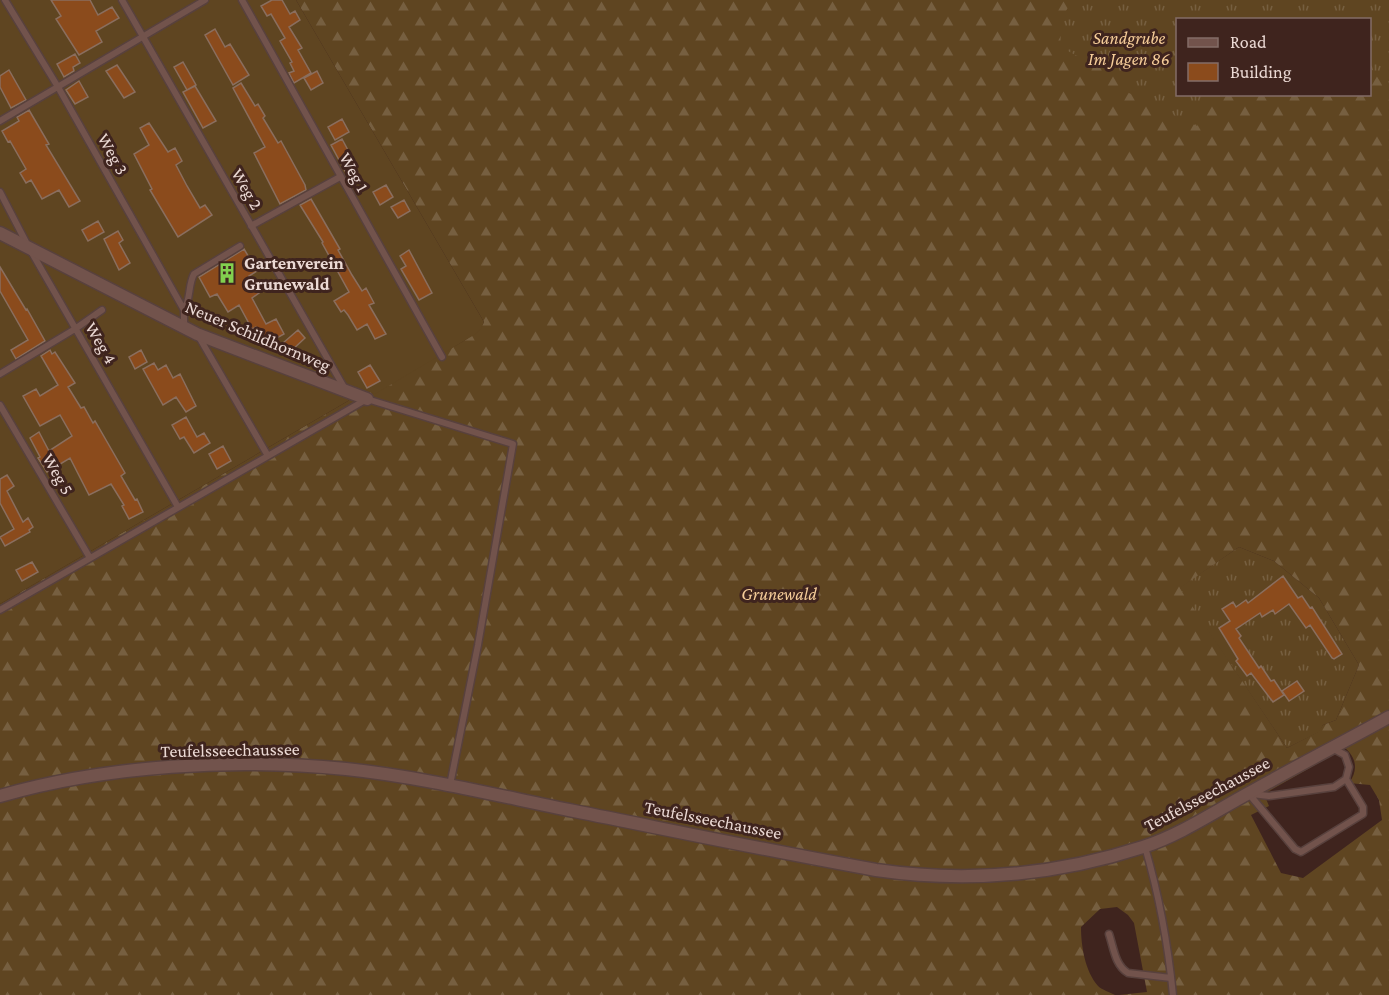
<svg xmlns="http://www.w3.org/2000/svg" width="1389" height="995" viewBox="0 0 1389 995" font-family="'Crimson Pro',serif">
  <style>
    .grass { fill: url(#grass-tufts); fill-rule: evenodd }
    .forest { fill: url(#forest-firs); fill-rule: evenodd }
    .garden { fill: #5f4521 }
    .building { fill: #8b4b1c; stroke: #8a6e5e; stroke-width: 1.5 }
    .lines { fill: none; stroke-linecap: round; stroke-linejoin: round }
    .service-casing { stroke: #58413d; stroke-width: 9 }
    .minor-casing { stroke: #58413d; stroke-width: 15 }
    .service { stroke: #72534c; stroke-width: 6 }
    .minor { stroke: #72534c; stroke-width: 12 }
    .labels { text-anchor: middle; stroke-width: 6; stroke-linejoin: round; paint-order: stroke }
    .park-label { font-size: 18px; font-style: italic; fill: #f6cd99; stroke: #3f241e }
    .street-label { font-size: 18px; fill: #ebd9d4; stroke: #3f241e }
    .poi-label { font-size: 18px; font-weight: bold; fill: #ebd9d4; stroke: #3f241e; text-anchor: start }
  </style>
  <defs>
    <pattern id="grass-tufts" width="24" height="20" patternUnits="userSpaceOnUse" patternTransform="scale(1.5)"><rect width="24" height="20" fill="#5f4521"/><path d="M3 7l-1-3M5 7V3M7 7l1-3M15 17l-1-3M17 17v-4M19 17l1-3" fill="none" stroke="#765f40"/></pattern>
    <pattern id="forest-firs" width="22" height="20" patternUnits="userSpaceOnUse" patternTransform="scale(1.5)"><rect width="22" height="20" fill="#5f4521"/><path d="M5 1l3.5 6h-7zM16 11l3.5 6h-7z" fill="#765f40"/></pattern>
  </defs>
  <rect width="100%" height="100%" fill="#3f241e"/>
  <path class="grass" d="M888,0H1389V210ZM1178,20H1370V94H1178Z
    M1239,547L1274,561L1319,598L1359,665L1336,720L1323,725L1319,732L1287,748L1179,588Z"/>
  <path class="forest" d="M296,0H1073L1062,17L1060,47L1126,81L1127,92L1197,126L1216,95L1370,94V67L1389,92V995H1119L1147,992L1134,923L1128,915L1117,907L1100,909L1081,927C1081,946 1085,971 1098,986C1102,990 1110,992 1115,995H0V604L348,401L355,386C381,376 474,347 484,322ZM1239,547L1274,561L1319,598L1359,665L1336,720L1323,725L1318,732L1287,748L1180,588ZM1345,748C1357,758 1358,771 1349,783L1370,785L1379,800L1382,820L1303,878L1281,873L1251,815L1269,806L1264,794Z"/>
  <path class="garden" d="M0,0H296L484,322L481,329L474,335L375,394L355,386L348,401L0,604Z"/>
  <path class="building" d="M51,0H90L98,15L112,7L119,18L96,31L102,42L79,55L56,19L61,16Z
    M272,0H282L290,14L295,11L300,20L289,27L302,48L298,50L311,73L294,83L289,73L294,71L290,63L292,62L280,41L285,38L271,14L267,16L261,6Z
    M215,29L225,47L230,44L249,75L233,85L205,35Z
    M75,54L80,63L73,67L74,71L64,77L57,64Z
    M183,62L196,85L187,90L174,67Z
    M117,65L135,92L124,98L106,71Z
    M9,70L26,100L11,108L0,87V76Z
    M317,71L323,83L311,90L304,78Z
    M79,81L88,97L75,104L66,90Z
    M241,83L255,106L258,104L265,116L263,118L278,143L281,141L305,185L306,190L280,204L254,153L265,147L233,88Z
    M195,86L216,121L203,128L183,92Z
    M29,110L49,144L46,145L80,201L69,207L59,190L42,199L31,180L26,183L20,173L26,169L10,141L8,142L2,131L19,121L17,117Z
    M342,119L349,132L335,140L328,127Z
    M149,123L168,152L175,148L182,161L176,165L187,186L200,208L205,205L212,215L178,237L150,190L152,189L134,154L149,145L140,128Z
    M342,139L356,165L345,171L331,145Z
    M386,185L393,197L380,205L373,192Z
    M311,199L340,249L338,250L352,275L362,291L366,288L374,303L369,305L386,334L375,339L367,324L357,330L348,315L344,310L341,312L334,301L349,292L322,243L323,242L300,205Z
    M404,200L410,211L398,218L391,207Z
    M98,221L104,232L88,241L82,230Z
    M118,231L123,240L119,243L130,263L119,270L104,239Z
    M244,249L257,271L249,276L259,293L252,298L266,324L276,319L284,334L266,344L256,327L252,329L239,305L228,312L217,294L210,297L199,277Z
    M409,250L432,293L419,300L401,269L406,266L400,256Z
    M0,267L26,310L27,309L45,341L16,359L11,350L28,340L0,291Z
    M298,330L305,338L290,352L283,343Z
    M50,350L52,354L55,352L75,383L68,387L81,408L84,407L93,423L95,421L125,473L121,476L135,500L137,499L143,512L129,519L122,506L124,505L111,484L89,495L70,458L47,472L38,458L40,457L30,438L39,432L49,451L72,436L60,415L40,426L23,396L36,389L40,396L58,385L41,356Z
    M141,350L147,362L135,369L129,357Z
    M154,363L158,370L166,365L173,378L180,374L196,406L186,412L176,397L163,405L143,369Z
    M370,365L380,381L367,388L358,372Z
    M186,417L197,437L204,433L210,443L194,453L184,437L180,439L172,425Z
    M223,446L231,461L217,469L209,454Z
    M7,475L14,486L7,491L23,522L28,518L33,527L29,530L30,532L5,546L0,537L14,529L0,503V479Z
    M32,562L38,572L22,581L16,570Z
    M1283,576L1298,598L1302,596L1310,608L1312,607L1342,654L1334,659L1332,658L1310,625L1306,628L1289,604L1275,614L1273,610L1262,617L1260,613L1236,629L1241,636L1239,638L1259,668L1261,666L1271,681L1274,680L1284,695L1273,702L1251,673L1247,676L1236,661L1238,659L1219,628L1230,621L1222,609L1233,602L1236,607L1246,600L1248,603Z
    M1297,681L1304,691L1289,701L1282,691Z"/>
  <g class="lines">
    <g class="service-casing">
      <path id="service" d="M5,0L58,87L184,310V326
        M122,0L345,389
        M242,0L442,357
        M0,121L205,0
        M0,192L27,244
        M251,226L340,177
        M32,253L178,507
        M184,310C191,298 188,285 194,274L240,246
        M199,337L268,456
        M0,374L75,329L102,310
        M0,405L90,558
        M0,610L367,399L513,444L478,645L450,785
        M1249,794L1295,849L1301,852L1363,814V807L1346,779
        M1252,794L1269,796L1334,787L1346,779L1349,767L1345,755L1332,748
        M1145,847C1159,895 1168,944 1173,995
        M1109,934C1114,949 1115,965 1128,973L1171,978"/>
    </g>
    <g class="minor-casing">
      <path id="minor" d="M0,233L197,334L367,399
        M0,796C107,765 235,758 346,769C423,777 499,796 574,811C675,831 775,852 876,870C966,883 1057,875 1143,847C1180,835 1214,812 1249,793C1295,767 1342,743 1389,717"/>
    </g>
    <use href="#service" class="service"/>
    <use href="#minor" class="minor"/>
  </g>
  <defs>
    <g id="building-bare" transform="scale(1.62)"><path d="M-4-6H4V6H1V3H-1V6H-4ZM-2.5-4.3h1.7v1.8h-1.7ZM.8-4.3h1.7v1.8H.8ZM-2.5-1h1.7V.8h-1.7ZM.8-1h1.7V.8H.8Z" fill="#82d04f" stroke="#3f241e" stroke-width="2.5" paint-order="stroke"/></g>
  </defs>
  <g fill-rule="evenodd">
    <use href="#building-bare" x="227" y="273"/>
  </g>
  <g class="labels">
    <g class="park-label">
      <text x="1129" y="44">Sandgrube<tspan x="1129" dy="21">Im Jagen 86</tspan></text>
      <text x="779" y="600">Grunewald</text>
    </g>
    <g class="street-label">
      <text transform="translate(113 154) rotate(61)" y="6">Weg 3</text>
      <text transform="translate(354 172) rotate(61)" y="6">Weg 1</text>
      <text transform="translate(247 189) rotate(60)" y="6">Weg 2</text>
      <text transform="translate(258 336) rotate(23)" y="6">Neuer Schildhornweg</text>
      <text transform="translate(101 343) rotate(60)" y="6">Weg 4</text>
      <text transform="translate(58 474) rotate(60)" y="6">Weg 5</text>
      <text transform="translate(230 750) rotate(-1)" y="6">Teufelsseechaussee</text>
      <text transform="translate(1207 794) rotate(-28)" y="6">Teufelsseechaussee</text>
      <text transform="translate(713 820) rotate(11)" y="6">Teufelsseechaussee</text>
    </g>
    <g class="poi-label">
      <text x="244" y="269">Gartenverein<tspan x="244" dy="21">Grunewald</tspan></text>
    </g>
  </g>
  <rect x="1176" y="18" width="195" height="78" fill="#3f241e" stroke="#846c67" stroke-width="1.5"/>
  <rect x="1188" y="38" width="30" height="9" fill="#72534c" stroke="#846c67" stroke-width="1.5"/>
  <text x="1230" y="48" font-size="18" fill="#ebd9d4">Road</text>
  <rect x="1188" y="63" width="30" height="18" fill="#8b4b1c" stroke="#846c67" stroke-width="1.5"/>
  <text x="1230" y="78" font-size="18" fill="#ebd9d4">Building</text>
</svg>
